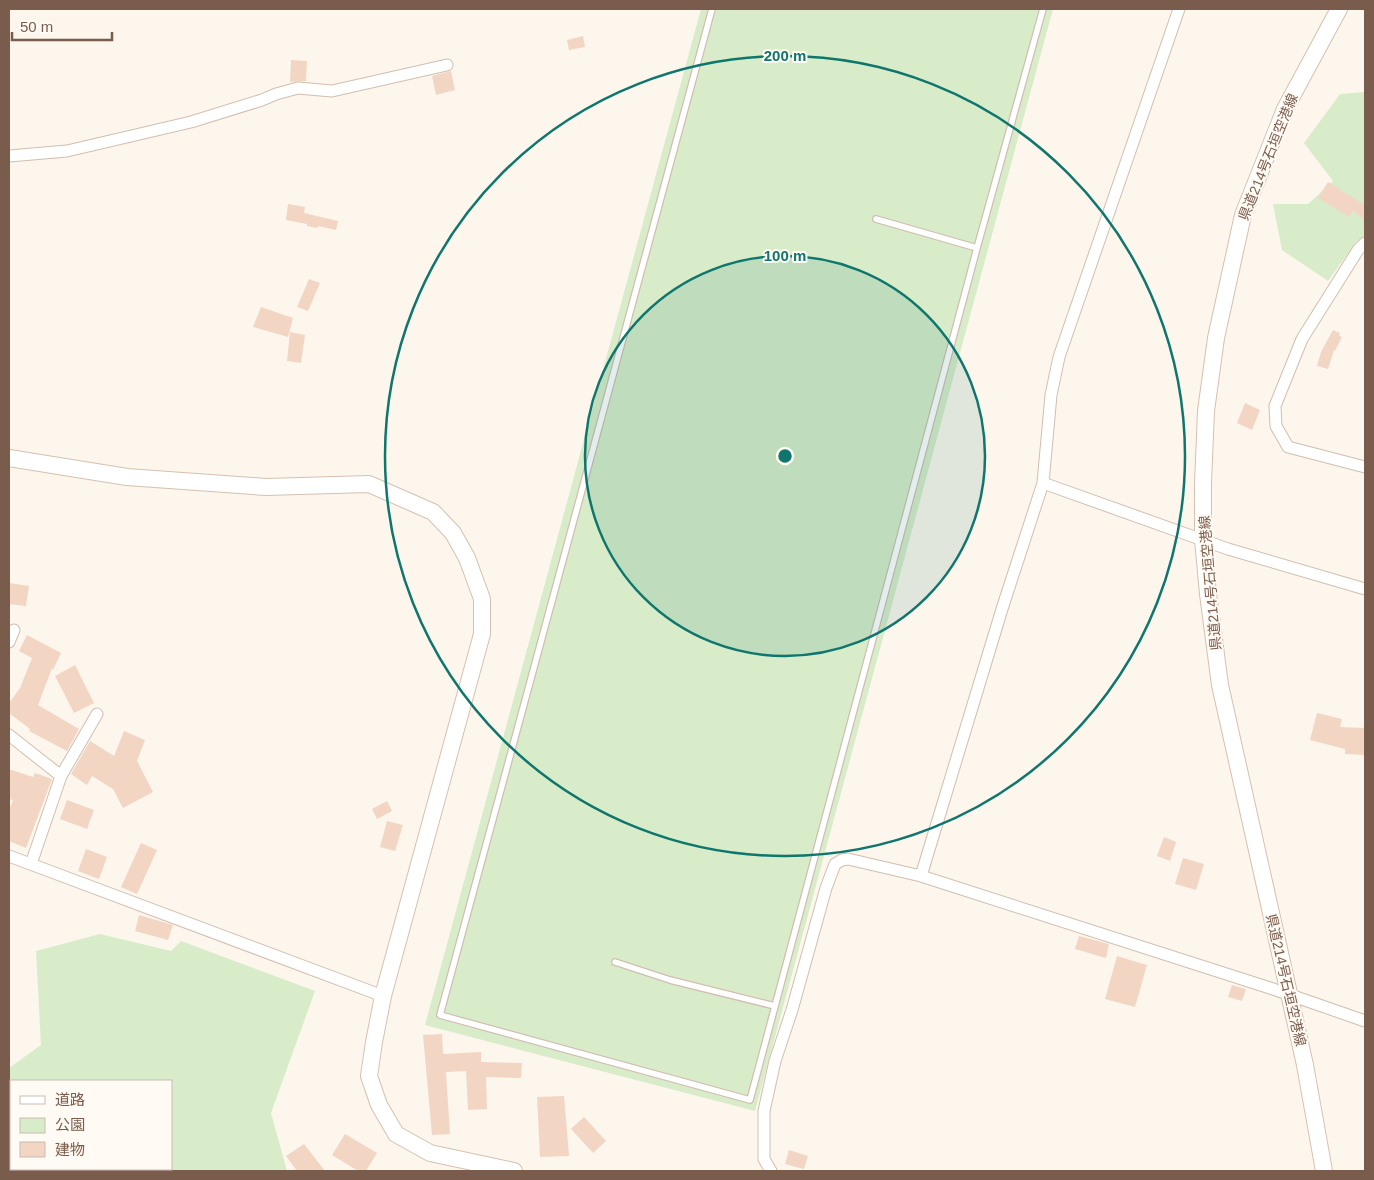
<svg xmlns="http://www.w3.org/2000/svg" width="1374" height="1180" viewBox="0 0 1374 1180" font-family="Helvetica,'Noto Sans JP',sans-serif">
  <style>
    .green { fill: #d8ecc9; fill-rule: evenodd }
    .building { fill: #f3d5c3 }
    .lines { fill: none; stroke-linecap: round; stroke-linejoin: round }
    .lane-casing { stroke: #d1beb0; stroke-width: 8 }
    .street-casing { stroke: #d1beb0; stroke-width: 13 }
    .secondary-casing { stroke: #d6c0b0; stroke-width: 18 }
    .lane { stroke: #fff; stroke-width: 5.5 }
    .street { stroke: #fff; stroke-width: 11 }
    .secondary { stroke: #fff; stroke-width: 16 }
    .ring { fill: none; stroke: #0f766e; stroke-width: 2.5 }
    .labels { text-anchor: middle; stroke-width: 4; stroke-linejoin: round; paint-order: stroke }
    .street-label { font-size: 14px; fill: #7a5c4d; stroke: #fffaf3 }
    .centre { fill: #0f766e; stroke: #fffaf3; stroke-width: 2.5 }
    .ring-label { font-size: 15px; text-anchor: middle; font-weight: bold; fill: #0f766e; stroke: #fffaf3; stroke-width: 4; stroke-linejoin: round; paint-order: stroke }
  </style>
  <rect width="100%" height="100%" fill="#fdf6ec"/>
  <path class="green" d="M701,9H1053L755,1111L425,1025Z
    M1365,92V243L1357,241L1328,281L1282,250L1273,204H1308L1333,181L1304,143L1340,94Z
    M100,934L171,951L181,941L315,991L271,1113L287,1171H9V1068L41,1045L36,951ZM11,1081H171V1169H11Z"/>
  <path class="building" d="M583,36L585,47L569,50L567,40Z
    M291,60L307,61L306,81L290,82Z
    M451,71L455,90L436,95L432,76Z
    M1328,182L1365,205V220L1353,211L1349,217L1318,198Z
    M288,204L305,207L304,213L338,221L336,230L318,226L317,228L307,226V224L286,220Z
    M309,279L320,283L308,311L297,307Z
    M261,307L293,318L288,337L253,327Z
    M1333,330L1340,333L1339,336L1342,337L1335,351L1334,350L1328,369L1317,366L1321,352Z
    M290,332L305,335L301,363L287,361Z
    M1245,403L1260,410L1252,430L1237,423Z
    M9,583L29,586L26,606L9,604Z
    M27,635L61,653L53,670L52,668L38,705L79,729L67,751L29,731L30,729L9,713V703L20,688L32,658L19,651Z
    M75,665L94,703L74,713L55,676Z
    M1317,713L1342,719L1340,727L1365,728V755L1345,754V749L1310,740Z
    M124,731L145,740L137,761L153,792L123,808L113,789L92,776L87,785L71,774L90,741L114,756Z
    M9,769L33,777L35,773L52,779L26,848L9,841V810L13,800L9,799Z
    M67,800L94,810L87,829L60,819Z
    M387,801L392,811L377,819L372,809Z
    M387,821L403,825L395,851L380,847Z
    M1164,837L1176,842L1170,861L1157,856Z
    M141,843L157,850L137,894L121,887Z
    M86,849L107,857L99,879L78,871Z
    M1183,858L1204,864L1196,890L1175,884Z
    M139,915L173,925L168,940L135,931Z
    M1079,936L1109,944L1106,958L1075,949Z
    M1117,956L1147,965L1135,1007L1105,999Z
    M1232,985L1246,989L1242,1001L1228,997Z
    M442,1034L443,1054L481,1052V1062L522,1063L521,1078L486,1077L487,1109L468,1110L466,1071L446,1072L450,1134L432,1135L423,1035Z
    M564,1096L569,1156L540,1157L537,1097Z
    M584,1117L606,1141L593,1153L571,1129Z
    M345,1134L377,1153L366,1171H358L332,1155Z
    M304,1144L325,1171H297L286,1156Z
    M789,1150L808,1156L804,1169L785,1164Z"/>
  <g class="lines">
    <g class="lane-casing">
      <path id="lane" d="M712,9L440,1015L750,1100L977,248L1043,9
        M876,219L977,248
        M615,962L670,980L775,1006"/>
    </g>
    <g class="street-casing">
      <path id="street" d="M9,156L67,151L191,122L262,100L276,94L298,88L332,91L447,65
        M1365,243L1358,250L1302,339L1275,406L1276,426L1288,447L1365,467
        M1043,483L1228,549L1365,589
        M9,642L14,630
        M9,735L61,776
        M9,856L383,996
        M31,864L61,776L97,714
        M921,876L1002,609L1043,483L1051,395L1059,357L1179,9
        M771,1171L764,1159V1111L775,1061L792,1010L826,888L835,864L842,860L848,859L921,876L1270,988L1365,1021"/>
    </g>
    <g class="secondary-casing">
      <path id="secondary" d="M9,458L127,477L266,487L369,484L433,512L453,533L467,558L482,599V634L383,996L374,1042L369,1076L379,1105L396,1134L430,1153L514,1171
        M1324,1171L1305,1065L1220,685L1208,594L1203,540V483L1206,411L1216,338L1243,215L1285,109L1339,9"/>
    </g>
    <use href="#lane" class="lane"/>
    <use href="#street" class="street"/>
    <use href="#secondary" class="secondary"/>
  </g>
  <circle cx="785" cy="456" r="200" fill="#0f766e" fill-opacity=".12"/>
  <g class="ring">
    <circle cx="785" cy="456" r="200"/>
    <circle cx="785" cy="456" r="400"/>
  </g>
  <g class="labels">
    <g class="street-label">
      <text transform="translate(1268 157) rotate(-68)" y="5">県道214号石垣空港線</text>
      <text transform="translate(1210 583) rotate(-95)" y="5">県道214号石垣空港線</text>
      <text transform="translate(1286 980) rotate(77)" y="5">県道214号石垣空港線</text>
    </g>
  </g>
  <circle cx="785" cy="456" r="8" class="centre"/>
  <g class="ring-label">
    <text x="785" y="61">200 m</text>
    <text x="785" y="261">100 m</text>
  </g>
  <rect width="1374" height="1180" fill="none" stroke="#7a5c4d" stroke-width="20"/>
  <rect x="10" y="1080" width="162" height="90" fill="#fffaf3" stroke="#cabbb1"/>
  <rect x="20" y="1096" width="25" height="8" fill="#ffffff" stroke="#cabbb1"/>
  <text x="55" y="1105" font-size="15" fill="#7a5c4d">道路</text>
  <rect x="20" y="1118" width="25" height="15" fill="#d8ecc9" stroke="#cabbb1"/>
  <text x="55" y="1130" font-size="15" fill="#7a5c4d">公園</text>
  <rect x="20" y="1142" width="25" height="15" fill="#f3d5c3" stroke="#cabbb1"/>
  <text x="55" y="1155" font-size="15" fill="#7a5c4d">建物</text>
  <path d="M12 32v8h100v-8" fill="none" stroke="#7a5c4d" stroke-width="2.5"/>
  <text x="20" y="32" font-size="15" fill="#7a5c4d" stroke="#fffaf3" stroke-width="4" paint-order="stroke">50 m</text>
</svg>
